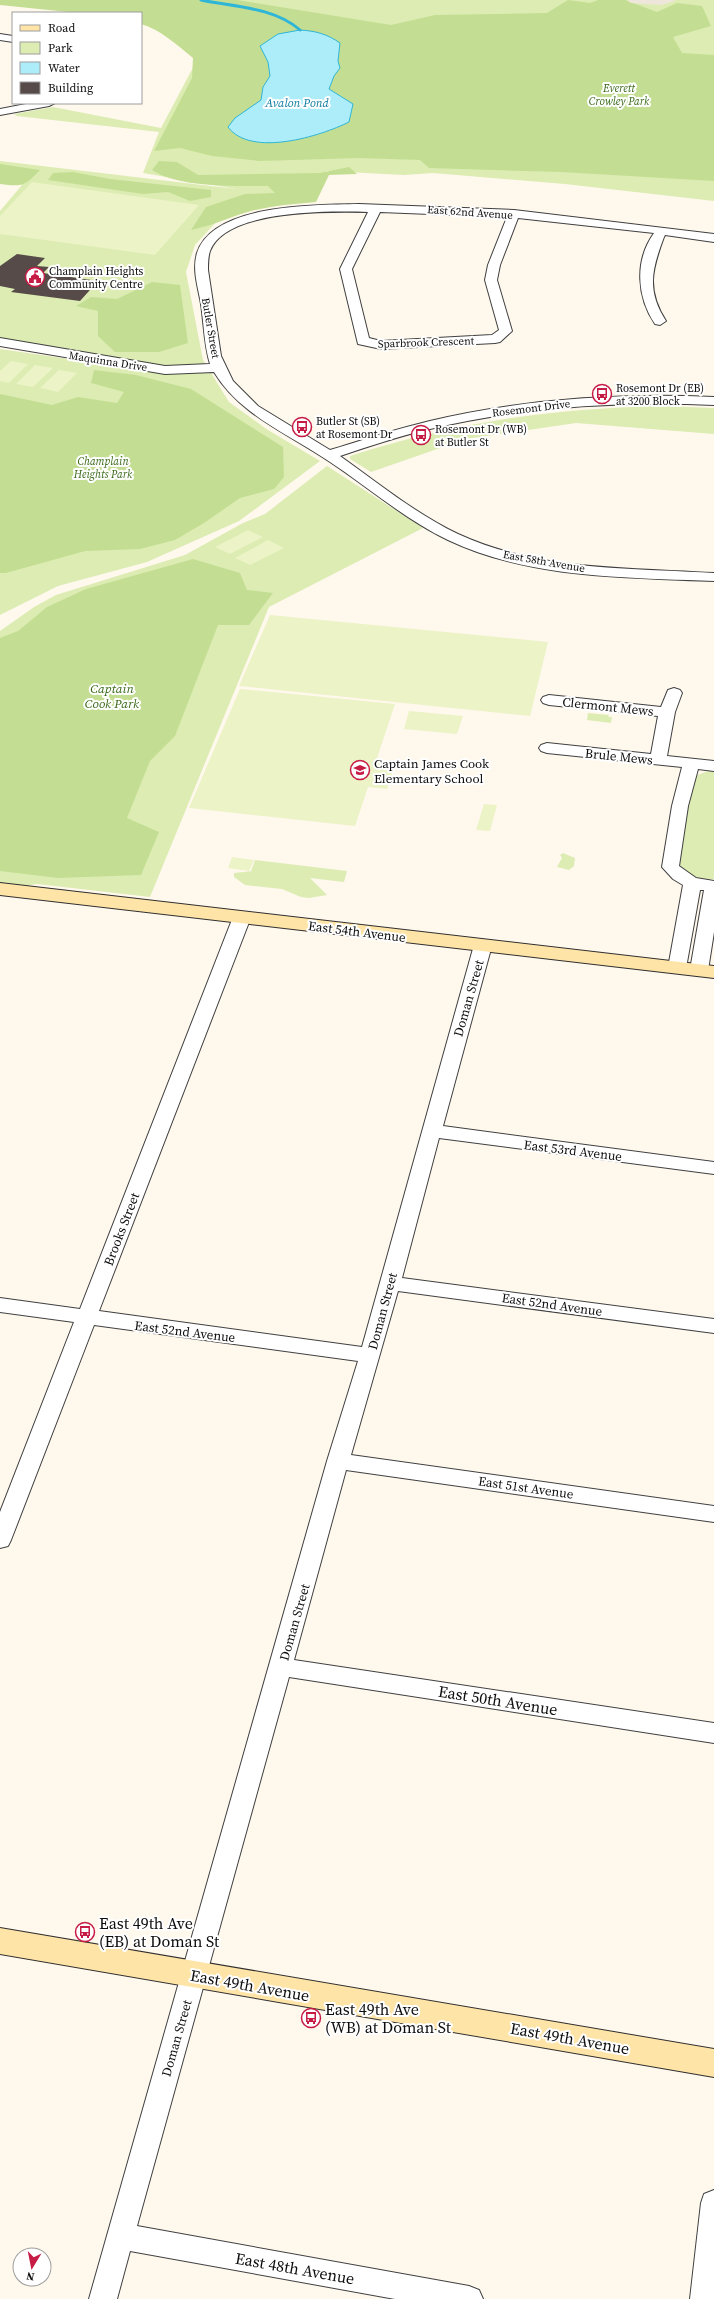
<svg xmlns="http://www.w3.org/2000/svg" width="714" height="2299" viewBox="0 0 714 2299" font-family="'Source Serif 4',serif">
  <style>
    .green { fill: #dcecb3 }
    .forest { fill: #c3de92 }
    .pitch { fill: #ecf3c6 }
    .plaza { fill: #efe6db }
    .water { fill: #adedfa; stroke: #2fb5d7 }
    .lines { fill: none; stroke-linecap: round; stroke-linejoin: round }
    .stream { stroke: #2fb5d7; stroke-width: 3 }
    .building { fill: #564b48 }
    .street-casing { stroke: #404040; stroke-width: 2 }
    .secondary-casing { stroke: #2f2f2f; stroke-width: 2 }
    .street { fill: #fff; fill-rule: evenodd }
    .secondary { fill: #ffe4a8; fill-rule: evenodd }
    .labels { text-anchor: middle; stroke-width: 4; stroke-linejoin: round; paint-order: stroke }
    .far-park-label { font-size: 11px; font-style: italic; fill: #396919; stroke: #fff }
    .far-street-label { font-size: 11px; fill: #0d0d0d; stroke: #fff }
    .far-poi-label { font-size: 11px; fill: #0d0d0d; stroke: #fff; text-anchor: start }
    .far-water-label { font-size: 12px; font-style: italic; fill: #0d7ca0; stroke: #fff }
    .park-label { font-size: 13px; font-style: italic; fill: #396919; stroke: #fff }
    .street-label { font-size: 13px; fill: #0d0d0d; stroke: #fff }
    .poi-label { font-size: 13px; fill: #0d0d0d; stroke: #fff; text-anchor: start }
    .near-street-label { font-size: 16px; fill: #0d0d0d; stroke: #fff }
    .near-poi-label { font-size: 16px; fill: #0d0d0d; stroke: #fff; text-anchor: start }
  </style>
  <rect width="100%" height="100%" fill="#fff8ed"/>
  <path class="green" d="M59,0H714V201L565,184L433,173L404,175L327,171L309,201L291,199L217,221L195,245L186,272L203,360L229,402L268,430L320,461L239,521L147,562L58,586L0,615V349L144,370L0,338V211L22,185L0,182V161L236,189L143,173L159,132L17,116L14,114L53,107L161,128L197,60L141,13Z
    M660,406L714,408V434L576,423L466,439L371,472L350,459V456C456,422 548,409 660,406Z
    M327,466L423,528L269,607L150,897L37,884L24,886L0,883V631L34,607L56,595L185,555L243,523L265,514Z
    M588,713L609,715L608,717H612L611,723L587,720Z
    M708,771H714V879C700,881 691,875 679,868L678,864L692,783L695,776Z
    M563,853L575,858L574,866L569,870L557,867L562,858L560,855Z
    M255,860L347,871L344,882L310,878L327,895L309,898L301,897L282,889L245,885L234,877V873L253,871H251Z"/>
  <path class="forest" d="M0,0H237L391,25L435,15L547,13L568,0L590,3L598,0H625L657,12L677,3L702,6L711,26L673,37L682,53L714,55V181L561,172L429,168L420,160L359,158L260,161L212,156L180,148L154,151L192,78L193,58C178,46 160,29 141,24V13H78L0,5Z
    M159,161L177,162L198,175L320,173L349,167L357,174L329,175L316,202C292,204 270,206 247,212C228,218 211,226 191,230L206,207L245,194L275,193L268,186C236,186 179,188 152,170Z
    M0,164L40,170C25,186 22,187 0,184Z
    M73,172L110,179L211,190V197L190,201L168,192L143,194L48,180L53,173Z
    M152,282L180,285L188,343L159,352H115L98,336V311L76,306L91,297L117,299Z
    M94,370L136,375L191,389L283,447L284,477L274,489L240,498L204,523L175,540L140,549L85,551L6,573H0V394L52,405L78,397L117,403L124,392L91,383Z
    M193,559L240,573L247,590L273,593L249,625H218L175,736L150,761L127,818L159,832L141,875L58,878L0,871V638L18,631L47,607L86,589Z"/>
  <path class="pitch" d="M32,182L199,205L155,255L0,234V216Z
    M11,361L28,364L9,383L0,381V371Z
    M35,365L53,368L33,387L16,384Z
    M59,370L77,373L58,392L40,388Z
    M248,530L263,537L230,554L215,547Z
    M268,540L284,548L250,565L235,558Z
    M270,615L548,642L530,716L239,686Z
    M240,689L395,704L376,761L395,764L387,789L368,787L355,826L189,808Z
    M409,711L463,716L457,734L404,729Z
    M484,804L497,805L490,831L476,830Z
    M232,857L254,860L249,871L228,868Z"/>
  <path class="plaza" d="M627,0H675V1L661,5L631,3Z"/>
  <path class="water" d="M300,30C316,31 327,34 340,43L338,61L340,68L334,76L329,89L353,104L349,122C321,136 251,158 228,127L235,118L261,100L263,87L270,76L268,62L260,46L278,34Z"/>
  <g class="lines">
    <path class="stream" d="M201,0C234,7 274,7 300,30"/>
  </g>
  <path class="building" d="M17,254L45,258L37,266L49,267L43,273L98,281L80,301L11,292L15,289L0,286V266Z"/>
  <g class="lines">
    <g class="street-casing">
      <path id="street" d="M0,34L13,36V42L0,40Z
        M31,103H55L49,106L0,115V109Z
        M359,204L514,210L714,234V242L665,235L664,237C652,269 646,290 666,321L660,325L655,324C637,297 634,261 654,233L518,218L500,265L497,280L512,331L500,342L495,343L381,349L358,344L340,269L368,212C331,211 226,209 210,251C208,257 208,263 208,270L221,356L233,381L258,406L330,450C363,440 396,429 430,421C523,399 618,393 714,397V405C619,401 523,407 430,429C399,436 370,446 340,456C378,483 416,514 458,534C538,571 628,568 714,573V581C625,577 530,579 448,540C404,519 367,486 327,460C287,433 240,415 214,372L165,374L0,346V338L165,366L210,364C204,345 204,324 201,304C198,287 192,270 197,253C213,203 318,205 359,204ZM380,212L507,217L488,265L485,280L499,330L492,335L381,341L369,338L352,269Z
        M674,688L680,690L682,693L675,712L667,756L714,761V771L698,769L688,806L679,866L696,878L714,881V932L708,970L705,974H693L690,970L704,890H700L686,968L683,972H671L668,968L683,885L673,879L662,867L672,806L682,767L547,753L541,751L539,748L541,745L547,743L651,754L658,716L549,705L543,703L541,700L543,697L549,695L661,707L668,690Z
        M242,912L248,913L251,917L99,1311L362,1347L474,945L477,941H489L492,945L443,1126L714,1162V1174L439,1138L402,1278L714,1319V1333L398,1291L351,1455L714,1506V1522L346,1470L294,1660L714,1723V1743L289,1677L137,2226L469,2286L479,2290L483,2299H395L130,2251L117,2299H89L327,1461L358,1361L94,1325L11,1540L8,1546L0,1548V1512L74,1322L0,1312V1298L80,1309L233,917L236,913Z
        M714,2190V2299H690L701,2203L704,2194Z"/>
    </g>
    <g class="secondary-casing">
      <path id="secondary" d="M0,883L714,966V978L0,895Z
        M0,1928L714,2049V2077L0,1954Z"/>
    </g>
    <use href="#street" class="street"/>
    <use href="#secondary" class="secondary"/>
  </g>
  <defs>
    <g id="civic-ring" transform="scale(1)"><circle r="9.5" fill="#fff" stroke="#c61b45" stroke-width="1.5"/><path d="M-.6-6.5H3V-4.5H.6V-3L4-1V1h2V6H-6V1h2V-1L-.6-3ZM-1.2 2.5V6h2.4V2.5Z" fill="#c61b45"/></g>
    <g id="bus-ring" transform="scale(1)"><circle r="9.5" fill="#fff" stroke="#c61b45" stroke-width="1.5"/><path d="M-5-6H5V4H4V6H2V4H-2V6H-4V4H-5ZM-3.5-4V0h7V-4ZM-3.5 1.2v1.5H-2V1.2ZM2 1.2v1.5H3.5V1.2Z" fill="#c61b45"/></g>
    <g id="school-ring" transform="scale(1)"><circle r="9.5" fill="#fff" stroke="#c61b45" stroke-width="1.5"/><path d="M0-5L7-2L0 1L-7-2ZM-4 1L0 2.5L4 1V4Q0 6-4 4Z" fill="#c61b45"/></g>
  </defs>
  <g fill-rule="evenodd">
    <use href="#civic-ring" x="35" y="277"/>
    <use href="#bus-ring" x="602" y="394"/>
    <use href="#bus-ring" x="302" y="427"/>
    <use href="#bus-ring" x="421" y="435"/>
    <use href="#school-ring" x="360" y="770"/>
    <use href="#bus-ring" x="85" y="1932"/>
    <use href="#bus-ring" x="311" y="2018"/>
  </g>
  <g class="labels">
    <g class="far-park-label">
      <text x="619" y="92">Everett<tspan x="619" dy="13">Crowley Park</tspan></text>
      <text x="103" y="465">Champlain<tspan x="103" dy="13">Heights Park</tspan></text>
    </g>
    <g class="far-street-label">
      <text transform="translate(470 212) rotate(4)" y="4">East 62nd Avenue</text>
      <text transform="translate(211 328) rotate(80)" y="4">Butler Street</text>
      <text transform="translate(426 342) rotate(-2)" y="4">Sparbrook Crescent</text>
      <text transform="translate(108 361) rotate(9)" y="4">Maquinna Drive</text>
      <text transform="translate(531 408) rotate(-7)" y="4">Rosemont Drive</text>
      <text transform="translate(544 561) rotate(10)" y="4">East 58th Avenue</text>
    </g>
    <g class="far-poi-label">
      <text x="49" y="275">Champlain Heights<tspan x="49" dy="13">Community Centre</tspan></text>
      <text x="616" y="392">Rosemont Dr (EB)<tspan x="616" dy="13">at 3200 Block</tspan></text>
      <text x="316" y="425">Butler St (SB)<tspan x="316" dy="13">at Rosemont Dr</tspan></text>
      <text x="435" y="433">Rosemont Dr (WB)<tspan x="435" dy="13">at Butler St</tspan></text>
    </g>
    <g class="far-water-label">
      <text x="297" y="107">Avalon Pond</text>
    </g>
    <g class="park-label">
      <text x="112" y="693">Captain<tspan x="112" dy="15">Cook Park</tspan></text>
    </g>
    <g class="street-label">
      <text transform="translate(608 706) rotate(6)" y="5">Clermont Mews</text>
      <text transform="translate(619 756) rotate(6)" y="5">Brule Mews</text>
      <text transform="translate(357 931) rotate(7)" y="5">East 54th Avenue</text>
      <text transform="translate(468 998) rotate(-74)" y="5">Doman Street</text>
      <text transform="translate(573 1150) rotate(7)" y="5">East 53rd Avenue</text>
      <text transform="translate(121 1229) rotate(-69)" y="5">Brooks Street</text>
      <text transform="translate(552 1304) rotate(8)" y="5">East 52nd Avenue</text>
      <text transform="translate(382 1311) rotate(-75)" y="5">Doman Street</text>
      <text transform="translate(185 1331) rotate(7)" y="5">East 52nd Avenue</text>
      <text transform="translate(526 1487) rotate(8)" y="5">East 51st Avenue</text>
      <text transform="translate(294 1622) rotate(-74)" y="5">Doman Street</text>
      <text transform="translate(176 2038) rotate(-74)" y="5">Doman Street</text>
    </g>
    <g class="poi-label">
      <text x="374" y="768">Captain James Cook<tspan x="374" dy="15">Elementary School</tspan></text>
    </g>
    <g class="near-street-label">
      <text transform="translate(498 1700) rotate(9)" y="6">East 50th Avenue</text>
      <text transform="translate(250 1985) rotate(10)" y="6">East 49th Avenue</text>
      <text transform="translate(570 2038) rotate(10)" y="6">East 49th Avenue</text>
      <text transform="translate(295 2268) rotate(10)" y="6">East 48th Avenue</text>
    </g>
    <g class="near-poi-label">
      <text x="99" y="1929">East 49th Ave<tspan x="99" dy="18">(EB) at Doman St</tspan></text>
      <text x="325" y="2015">East 49th Ave<tspan x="325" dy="18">(WB) at Doman St</tspan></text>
    </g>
  </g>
  <rect x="12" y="12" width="130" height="92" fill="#ffffff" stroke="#9e9e9e"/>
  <rect x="20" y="25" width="20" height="6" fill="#ffe4a8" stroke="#9e9e9e"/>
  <text x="48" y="32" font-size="12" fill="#0d0d0d">Road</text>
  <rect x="20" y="42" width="20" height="12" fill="#dcecb3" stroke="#9e9e9e"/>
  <text x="48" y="52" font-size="12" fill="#0d0d0d">Park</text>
  <rect x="20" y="62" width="20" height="12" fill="#adedfa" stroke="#9e9e9e"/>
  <text x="48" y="72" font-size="12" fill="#0d0d0d">Water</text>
  <rect x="20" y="82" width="20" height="12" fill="#564b48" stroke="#9e9e9e"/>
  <text x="48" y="92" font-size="12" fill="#0d0d0d">Building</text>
  <g transform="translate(32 2267) rotate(190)"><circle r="19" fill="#ffffff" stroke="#9e9e9e"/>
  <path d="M0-3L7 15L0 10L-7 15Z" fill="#c61b45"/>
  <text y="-6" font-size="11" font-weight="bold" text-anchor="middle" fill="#0d0d0d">N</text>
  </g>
</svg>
